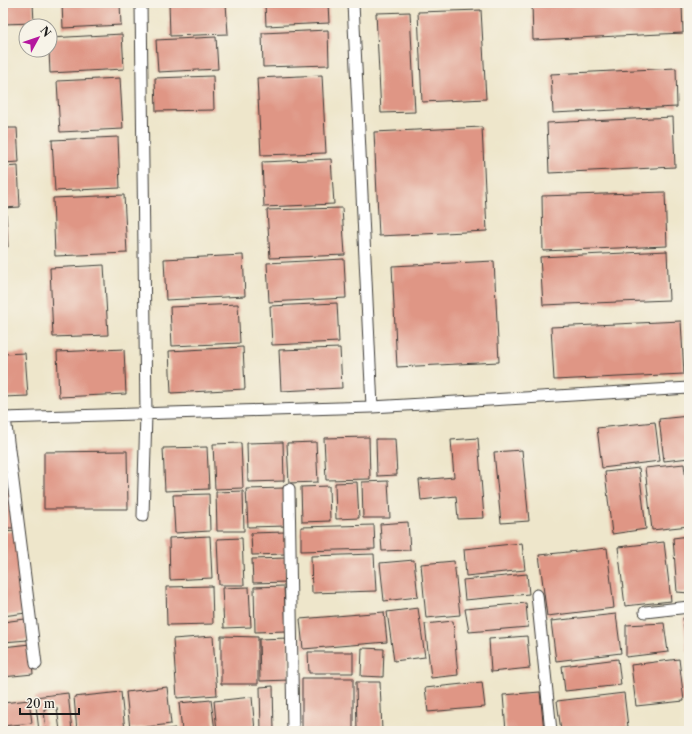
<svg xmlns="http://www.w3.org/2000/svg" width="692" height="734" viewBox="0 0 692 734" font-family="'Libre Caslon Text',serif">
  <style>
    .building { fill: #df9685 }
    .lines { fill: none; stroke-linecap: round; stroke-linejoin: round }
    .lane-casing { stroke: #3c3a36; stroke-width: 13 }
    .lane { stroke: #fff; stroke-width: 11 }
  </style>
  <rect width="100%" height="100%" fill="#f7f3e8"/>
  <filter id="ink" filterUnits="userSpaceOnUse"><feTurbulence type="fractalNoise" baseFrequency=".025" numOctaves="2"/><feDisplacementMap in="SourceGraphic" scale="8" xChannelSelector="R" yChannelSelector="G"/><feConvolveMatrix kernelMatrix="1 2 1 2 8 2 1 2 1" color-interpolation-filters="sRGB"/></filter>
  <filter id="wash" filterUnits="userSpaceOnUse"><feTurbulence type="fractalNoise" baseFrequency=".012" numOctaves="4" result="noise"/><feDisplacementMap in="SourceGraphic" scale="16" xChannelSelector="R" yChannelSelector="G"/><feGaussianBlur stdDeviation="0.9" result="paint"/><feColorMatrix in="noise" values="0 0 0 0 0 0 0 0 0 0 0 0 0 0 0 0 0 1.4 0 .05"/><feComposite in="paint" operator="in"/></filter>
  <g filter="url(#wash)">
    <rect width="100%" height="100%" fill="#eee6cb"/>
    <g id="blocks">
      <path class="building" d="M3,3H33L34,23L3,24Z
        M62,3H120L121,25L63,28Z
        M169,3H226L228,34L170,36Z
        M265,3H328L329,23L266,26Z
        M532,3H682L683,33L533,40Z
        M481,10L486,99L422,102L418,12Z
        M410,12L415,112L381,113L376,13Z
        M328,30L329,65L263,67L262,33Z
        M122,34L124,69L50,73L49,50H50V38Z
        M216,37L218,69L158,72L156,40Z
        M676,68L677,107L553,113L551,74Z
        M322,75L326,153L261,155L257,78Z
        M213,76L214,110L156,111L155,78Z
        M120,78L123,129L60,132L57,81Z
        M673,117L675,167L549,173L547,123Z
        M482,127L487,231L379,236L374,132Z
        M3,128H17L19,162L3,163Z
        M118,137L120,188L55,191L52,140Z
        M331,159L334,204L264,207L262,162Z
        M18,166L20,207L3,208V167Z
        M665,192L667,246L543,251L542,196Z
        M124,195L127,253L55,256L53,198Z
        M342,208L345,255L270,258L267,210Z
        M3,212H6L8,247H3Z
        M667,251L669,300L543,305L540,257Z
        M243,255L245,296L166,300L164,259Z
        M344,259L346,298L269,302L267,263Z
        M494,261L499,362L397,367L392,266Z
        M104,265L108,335L53,337L50,268Z
        M337,303L339,342L272,345L270,306Z
        M238,304L240,343L172,346L170,307Z
        M681,321L684,374L554,380L551,327Z
        M243,347L245,389L171,393L169,351Z
        M340,348L342,388L281,391L279,350Z
        M124,349L126,394L59,397L57,352Z
        M25,353L28,396L3,397V354Z
        M689,416V458L664,461L659,419Z
        M655,422L660,461L602,468L597,428Z
        M369,437L370,479L326,480L324,438Z
        M478,438L484,518L458,519L456,496L421,500L419,480L454,477L451,440Z
        M376,439H395L397,475L377,476Z
        M283,442L284,481L248,482L247,443Z
        M316,442L318,482L289,483L287,443Z
        M241,443L243,488L215,489L213,444Z
        M207,447L209,489L165,491L163,448Z
        M522,450L529,521L501,523L494,452Z
        M127,451L128,509H44V452Z
        M684,464L689,508V526L652,530L645,468Z
        M639,468L646,529L612,534L605,472Z
        M388,481L390,518H363L362,482Z
        M357,482L359,518L336,519L335,483Z
        M329,486L330,521L302,522L301,487Z
        M285,488L287,526L248,527L246,489Z
        M11,489L14,528H3V490Z
        M243,491L244,531H217L216,492Z
        M209,494L210,531L175,533L173,495Z
        M408,522L410,550L382,551L380,524Z
        M374,525L375,549L301,551V527Z
        M16,531L26,613L3,616V532Z
        M285,532L286,554L252,555L251,533Z
        M210,536L212,578L170,580L169,538Z
        M689,536V593L677,592L673,538Z
        M242,538L244,585H219L217,539Z
        M664,542L671,601L625,606L618,547Z
        M522,543L525,570L466,576L464,549Z
        M607,548L614,608L547,616L539,555Z
        M374,554L376,591L312,593L311,556Z
        M286,558V582L253,583L252,559Z
        M414,560L418,597L384,601L380,563Z
        M454,561L460,615L426,618L421,564Z
        M527,574L529,594L465,600L463,580Z
        M212,586L213,624L167,625L166,587Z
        M284,586L286,631L255,632L254,587Z
        M249,587L251,627L224,628L222,588Z
        M526,603L528,627L469,632L465,609Z
        M418,608L425,657L394,661L387,612Z
        M384,612L387,642L303,649L300,619Z
        M616,614L621,653L556,661L551,621Z
        M689,617V652H687L683,618Z
        M25,619L28,640L3,642V622Z
        M453,621L458,675L431,678L425,624Z
        M664,623L668,652L626,657V625Z
        M213,636L217,695L177,698L173,639Z
        M221,636L258,637V684H221Z
        M527,636L530,668L491,672L489,639Z
        M288,638L289,680L260,681L259,639Z
        M30,644L33,674L3,677V647Z
        M362,648L384,649L383,677L361,676Z
        M308,652H353V673H309Z
        M618,659L621,685L565,691L562,666Z
        M679,659L684,701L636,706L631,665Z
        M302,678H353V731H302Z
        M356,682H380L382,731H357Z
        M482,682L485,707L428,712L425,688Z
        M273,686L274,731H261L260,687Z
        M167,687L171,724L130,729L126,692Z
        M121,692L125,731H77L74,697Z
        M540,692L544,731H506L503,695Z
        M68,693L72,731H60L57,708L44,709L46,731H39L35,697Z
        M624,693L628,727L590,731H561L557,701Z
        M252,697L255,731H217L214,701Z
        M29,700L32,723L3,726V703Z
        M211,700L215,731H182L179,703Z
        M35,728V731H20V730Z
        M175,728V731H159V730Z"/>
    </g>
  </g>
  <g filter="url(#ink)">
    <use href="#blocks" fill-opacity="0" stroke="#3c3a36" stroke-width="1"/>
    <g class="lines">
      <g class="lane-casing">
        <path id="lane" d="M141,3L146,414L143,516
          M353,3L372,407
          M3,418L372,407L689,388
          M5,418L36,664
          M289,489L293,731
          M537,595L551,731
          M645,612L689,607"/>
      </g>
      <use href="#lane" class="lane"/>
    </g>
  </g>
  <rect width="692" height="734" fill="none" stroke="#f7f3e8" stroke-width="16"/>
  <g transform="translate(38 38) rotate(50)"><circle r="19" fill="#f7f3e8" stroke="#9f9d96"/>
  <path d="M0-3L7 15L0 10L-7 15Z" fill="#b5179e"/>
  <text y="-6" font-size="11" font-weight="bold" text-anchor="middle" fill="#1c1c1c">N</text>
  </g>
  <path d="M20 708v6h59v-6" fill="none" stroke="#1c1c1c" stroke-width="2"/>
  <text x="26" y="708" font-size="12" fill="#1c1c1c" stroke="#f7f3e8" stroke-width="3" paint-order="stroke">20 m</text>
</svg>
